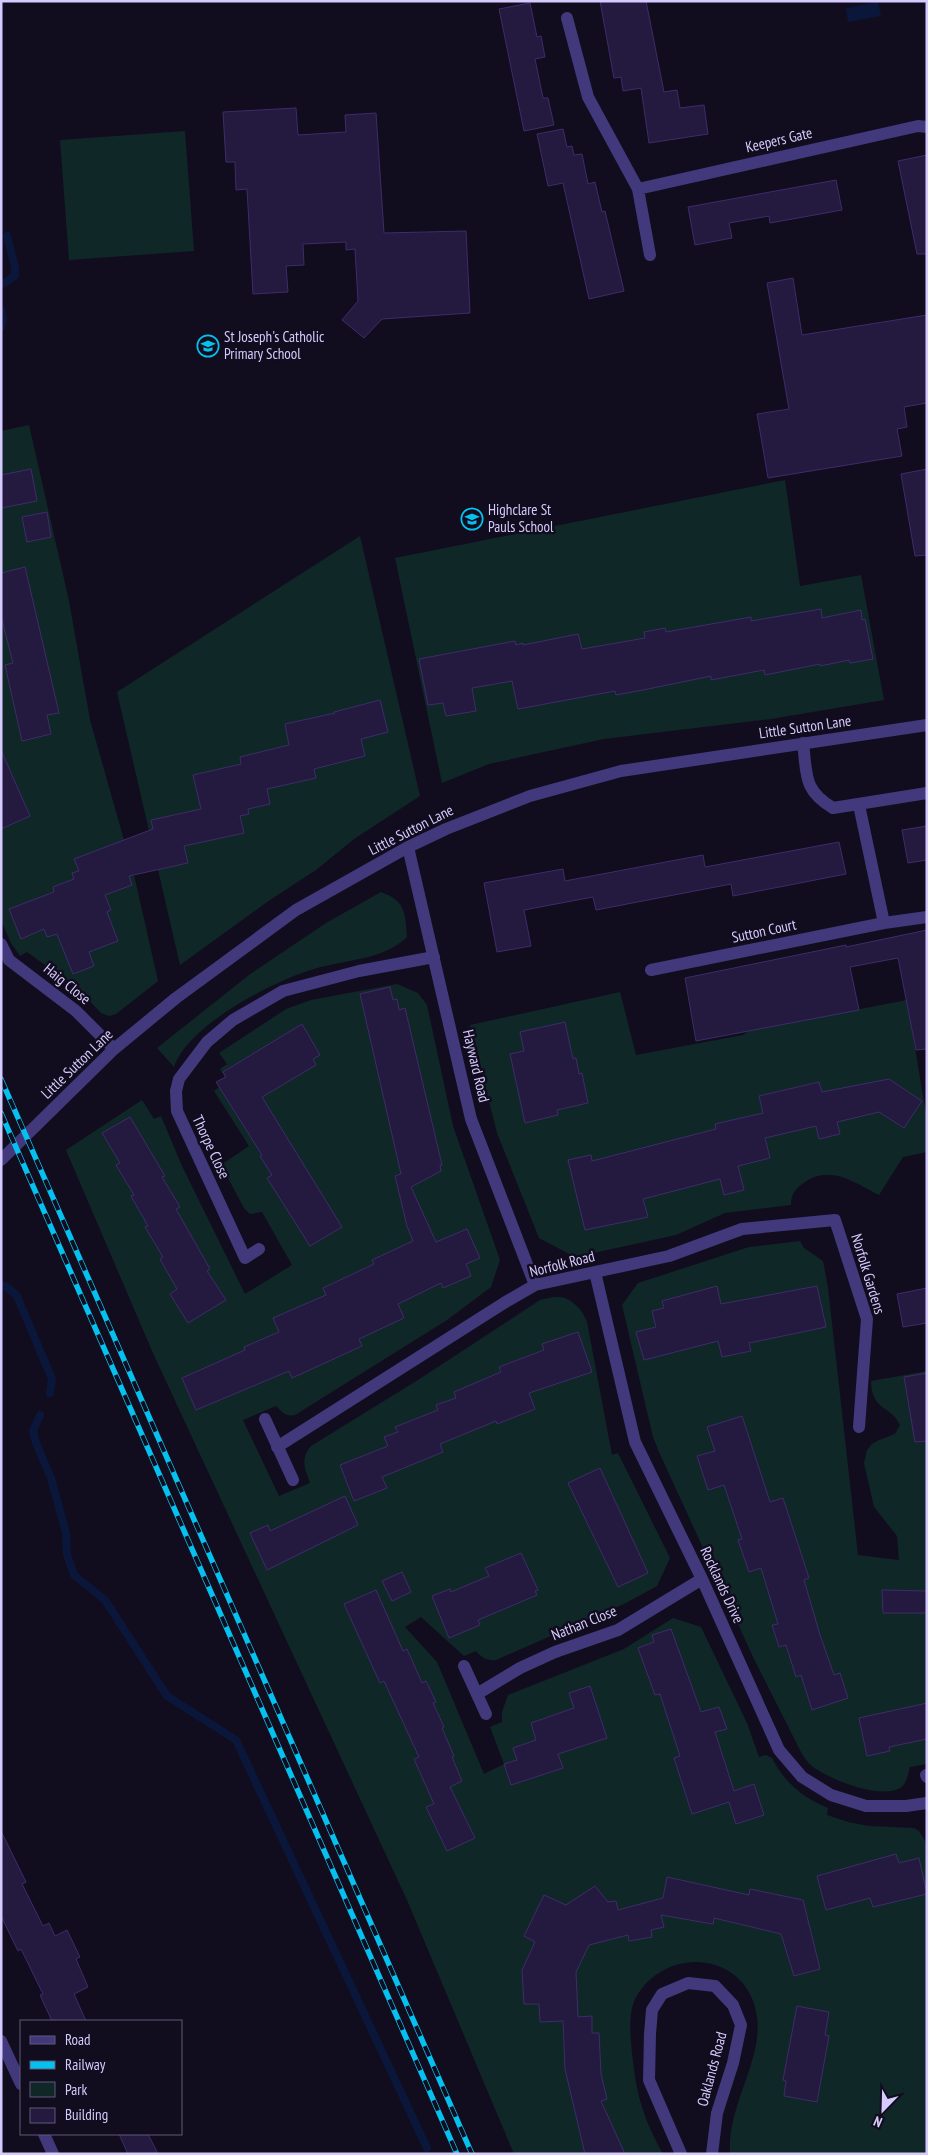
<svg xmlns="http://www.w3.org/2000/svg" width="928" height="2155" viewBox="0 0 928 2155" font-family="'PT Sans Narrow',sans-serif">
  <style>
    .green { fill: #102728 }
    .water { fill: #0a173a }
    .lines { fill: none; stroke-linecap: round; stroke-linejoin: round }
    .stream { stroke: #0a173a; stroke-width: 8 }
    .building { fill: #24193f; stroke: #3e2c6a }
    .street { stroke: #42397c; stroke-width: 12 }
    .rail-casing { stroke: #06c1ef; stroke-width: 5.5 }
    .rail { stroke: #110d1e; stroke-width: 4; stroke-dasharray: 11; stroke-linecap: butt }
    .labels { text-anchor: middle; stroke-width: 5; stroke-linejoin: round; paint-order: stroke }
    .street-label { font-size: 15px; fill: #d6cbfe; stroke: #110d1e }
    .poi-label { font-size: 15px; fill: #d6cbfe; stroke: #110d1e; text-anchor: start }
  </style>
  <rect width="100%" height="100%" fill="#110d1e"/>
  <path class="green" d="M185,131L194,251L69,260L60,140Z
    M29,425L69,601L90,720L124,840L130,857L158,981L116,1014L109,1016L101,1013L77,988L27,952L20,956L11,943L1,921V431Z
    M785,480L800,586L861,575L884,700L771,719L604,739L489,764L442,783L395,558Z
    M360,536L420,796L354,839L316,870L270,900L180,965L117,692Z
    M381,892C406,901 405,913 407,937C382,961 346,959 314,969C273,981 188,1025 174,1067L157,1048L249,975L326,923Z
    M397,984L418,993L427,1005L453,1126L500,1260L491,1287L447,1320L295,1415C286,1417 282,1412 276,1406L243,1420L279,1496L310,1483C305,1469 300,1459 311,1446L418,1380L540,1300C545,1299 551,1297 557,1297C570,1296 583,1310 587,1322L612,1455L618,1453L670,1558L657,1586L626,1603L496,1660C487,1661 482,1658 476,1651L464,1656L421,1617L405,1627L437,1662L484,1774L504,1764L490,1727L502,1722V1712L508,1695L624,1649L673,1618L701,1627L747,1723L759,1757L766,1755L772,1758C784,1782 803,1798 828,1808L827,1815L848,1822L869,1826L914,1828L919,1831L927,1844V2154H730C727,2105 763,2061 757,2017C749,1953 668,1943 636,1997C629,2011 630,2027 631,2042C635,2087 640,2113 663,2154H514L407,1900L152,1351L66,1150L142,1100L154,1119L161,1116L182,1166L245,1294L292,1265L262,1212L250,1214L244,1208L221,1165L249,1146L214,1091L219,1087L216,1083L225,1077L220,1069L227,1064L219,1053L286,1009L311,1000Z
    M620,992L636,1055L743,1035L748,1031L907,1000L927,1120V1152L903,1157L879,1195C852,1181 828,1163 801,1185C794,1190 791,1196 791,1205L725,1213L676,1235L575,1257L539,1238L497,1133L470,1025Z
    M800,1241L804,1248L823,1261L828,1288L858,1555L899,1560L897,1536L874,1507L864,1463L867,1450L872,1444L879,1440L895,1434L900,1425C890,1404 872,1412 871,1381L927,1371V1764L910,1767C908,1774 907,1784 900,1788C881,1800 828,1779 812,1766C808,1763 805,1758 802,1754L754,1659L659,1452L653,1437L622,1305L638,1283L749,1247Z"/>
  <path class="water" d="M878,2L881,16L848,22L846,8Z"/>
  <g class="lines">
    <path class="stream" d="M1,285L15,276V267L7,236
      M1,310L3,319L1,327
      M1,1285L7,1287L17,1296L52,1379L50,1393
      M40,1415L33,1431L36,1443L51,1478L66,1533L67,1555L74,1575L105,1600L167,1696L236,1740L427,2148"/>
  </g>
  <path class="building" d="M600,1H646L664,92L677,90L680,108L704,105L708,134L649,143L641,88L623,91L621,77L614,78Z
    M530,3L537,37L541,36L545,57L535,59L543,98H548L554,125L524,131L499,9Z
    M296,108L298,135L346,132L345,115L376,113L384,233L466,231L470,313L382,319L364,338L342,320L358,301L355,249L346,250V242L303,244L304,265L286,266L288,292L253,294L247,189L236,190L235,162H226L223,112Z
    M563,129L567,147L572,146L574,155L582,154L588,184L595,182L602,212L605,211L624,291L589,299L563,183L548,186L537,134Z
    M927,155V254H917L898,161Z
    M836,180L842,210L770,223L769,216L729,223L732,238L695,245L688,207Z
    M793,278L802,335L927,315V403L904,407L907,427L897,429L902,456L768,478L757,414L789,409L767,283Z
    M31,469L37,501L1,508V475Z
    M927,469V555L915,556L901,474Z
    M47,512L51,537L27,542L22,517Z
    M25,567L59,713L47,715L51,734L22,741L5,665L13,663L1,616V573Z
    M821,609L822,618L861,610L862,620L865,619L873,659L850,663L849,660L820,666V664L765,675L764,670L711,680V676L648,689L616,695L615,691L518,709L512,681L472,688L476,711L446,716L443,703L428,705L419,659L515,641L516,645L523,643V645L578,634L582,649L645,638L644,632L665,628L666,632L751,617V621Z
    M380,700L388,732L361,739L365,756L314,769L316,778L267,789L270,804L248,809L249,814L240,816L244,833L184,846L188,863L129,876L132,885L105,895L111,910L107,912L118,941L89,952L94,966L73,974L57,934L47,937L44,929L21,939L9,909L54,892L53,887L74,879L72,873L79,871L74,859L153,829L151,820L201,809L193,775L241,764L240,757L289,745L285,724L335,713L334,712Z
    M1,750L30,816L1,829Z
    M927,826V860L908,863L902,830Z
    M839,842L846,874L733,896L731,884L596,910L593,897L524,910L531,946L497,952L484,883L563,869L565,881L703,855L705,867Z
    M927,930V1049L916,1050L898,958L850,967L859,1010L696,1041L685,978L846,945V947Z
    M390,987L393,1000L397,999L399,1010L405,1008L442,1165H440L441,1171L411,1187L436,1242L467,1229L480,1258L466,1264L471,1276L443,1288L441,1283L398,1304L404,1318L359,1339L362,1346L292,1378L289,1371L196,1410L182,1378L245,1350L244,1347L279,1332L273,1318L326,1295L323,1288L374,1264L372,1260L413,1241L407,1226L395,1176L401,1174L360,994Z
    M565,1022L573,1059L576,1058L579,1074L582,1073L588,1103L557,1110L558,1115L525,1123L510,1054L524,1051L520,1032Z
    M302,1024L320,1055L313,1059L316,1065L262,1097L342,1227L310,1246L267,1178L272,1175L260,1156L262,1155L216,1082L226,1077L223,1072Z
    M889,1079L922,1101L904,1128L879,1112L837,1122L840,1134L819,1139L816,1126L765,1138L770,1158L738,1166L744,1190L724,1195L720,1179L643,1199L648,1217L585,1230L568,1160L591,1155L592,1161L716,1129L715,1124L763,1113L759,1096L819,1082L822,1092Z
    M130,1117L165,1176L162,1177L180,1207L176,1209L210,1269L207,1271L226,1300L188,1323L170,1294L177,1289L160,1259L163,1257L145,1227L148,1226L131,1196L134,1195L116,1165L120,1163L102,1133Z
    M717,1286L721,1304L817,1286L826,1327L749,1343L751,1351L722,1357L718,1341L644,1360L636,1332L656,1327L652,1311L664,1308L662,1301Z
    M927,1288V1323L903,1327L897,1294Z
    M578,1332L592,1372L529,1393L535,1409L497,1424L496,1421L440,1444L443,1452L382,1477L387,1488L354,1501L340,1465L388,1446L384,1437L398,1432L395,1427L438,1410L436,1405L456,1398L454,1392L501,1372L499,1367L544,1350L542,1344Z
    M927,1373V1441L915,1442L904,1377Z
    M742,1416L770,1502L783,1498L809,1578L804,1580L820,1635L834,1675L840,1673L848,1698L812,1710L801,1675L796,1677L786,1645L779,1647L772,1625L778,1624L761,1568L749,1572L738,1540L742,1539L724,1485L708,1490L697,1456L715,1451L707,1427Z
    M600,1468L648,1573L618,1587L568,1483Z
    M345,1496L358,1525L267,1570L250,1533L268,1525L270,1531Z
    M521,1553L538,1590L535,1591L537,1595L478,1620L480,1625L449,1638L432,1596L450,1589L451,1592L489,1576L485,1568Z
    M402,1572L411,1592L392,1601L382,1581Z
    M376,1590L403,1651L407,1649L422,1683L426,1681L436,1702L433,1703L444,1727L442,1728L454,1756L452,1757L462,1781L450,1787L475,1838L447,1851L426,1807L434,1804L414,1759L419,1757L384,1681L380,1683L344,1604Z
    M882,1590L927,1591V1613H883Z
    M671,1629L701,1712L719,1707L727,1729L715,1732L734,1791L754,1784L764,1815L736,1824L729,1802L692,1814L674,1758L680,1756L660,1694L655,1695L638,1648L654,1642L652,1635Z
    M590,1686L607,1738L558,1754L563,1768L511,1785L504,1764L517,1760L513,1748L536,1740L531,1723L574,1708L569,1693Z
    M927,1703V1739L889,1747L890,1751L867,1756L859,1718Z
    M1,1831L26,1882L22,1884L43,1926L49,1923L55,1936L67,1930L80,1957L76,1959L88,1987L74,1994L86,2021H52L40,1995L43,1994L21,1949L18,1951L1,1916Z
    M896,1854L899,1863L919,1858L927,1894L873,1907L870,1898L826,1910L817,1876Z
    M667,1877L749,1895L750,1889L803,1900L820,1969L794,1976L781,1934L714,1918L713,1924L661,1915L664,1927L651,1930L652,1937L629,1941L628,1935L589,1945L576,1972L578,2017L592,2016V2033H599L601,2074L607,2099L601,2101L625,2154H585L565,2069L563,2021L540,2022L539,2004H524L522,1970L535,1942L524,1936L544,1895L566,1905L595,1886L608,1902L616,1901L618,1910L663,1898Z
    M797,2006L829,2012L825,2035L829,2036L817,2102L784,2096L786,2081L783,2080Z
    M119,2134H148L158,2154H128Z"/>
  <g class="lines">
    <path class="street" d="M567,18L588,97L638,189L650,255
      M638,189L918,126L927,127
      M803,743C807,775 803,790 833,808L927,793
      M859,805L884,923
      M408,847L471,1119L535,1285
      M1,944L9,960L76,1011L114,1049
      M651,970L884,923L927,917
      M1,1160L114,1049L176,998L296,910L408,847L446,829L530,796L621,771L927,725
      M259,1249L245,1258L177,1111L176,1091L179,1079L207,1042L233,1020L283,991L359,971L434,957
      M595,1272L635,1442L702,1579L779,1750L802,1777L831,1795L866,1806H906L927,1803
      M265,1419L293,1480
      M277,1447L504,1303L535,1285L669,1256L742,1229L835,1220L867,1319L859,1427
      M464,1666L486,1714
      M477,1694L520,1668L555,1652L618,1630L702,1579
      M926,1775L927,1777
      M1,2041L21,2084
      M44,2134L53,2154
      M681,2154L649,2080L650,2034L652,2010L662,1994L688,1983L715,1986L733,2005L741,2025L733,2063L717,2113L712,2154"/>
    <g class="rail-casing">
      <path id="rail" d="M1,1079L472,2154
        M1,1113L457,2154"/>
    </g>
    <use href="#rail" class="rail"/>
  </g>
  <defs>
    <g id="school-ring" transform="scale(1.125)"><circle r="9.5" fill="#110d1e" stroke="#06c1ef" stroke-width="1.5"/><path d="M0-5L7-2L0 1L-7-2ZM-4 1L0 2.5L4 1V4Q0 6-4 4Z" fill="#06c1ef"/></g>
  </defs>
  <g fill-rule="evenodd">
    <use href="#school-ring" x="208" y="346"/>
    <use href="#school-ring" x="472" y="519"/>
  </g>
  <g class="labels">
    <g class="street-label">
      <text transform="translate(779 140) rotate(-13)" y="5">Keepers Gate</text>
      <text transform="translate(805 727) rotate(-8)" y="5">Little Sutton Lane</text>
      <text transform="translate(411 830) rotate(-27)" y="5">Little Sutton Lane</text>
      <text transform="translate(764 931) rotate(-12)" y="5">Sutton Court</text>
      <text transform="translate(67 984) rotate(39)" y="5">Haig Close</text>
      <text transform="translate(77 1064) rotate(-44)" y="5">Little Sutton Lane</text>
      <text transform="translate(476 1066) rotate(77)" y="5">Hayward Road</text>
      <text transform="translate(211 1147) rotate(65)" y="5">Thorpe Close</text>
      <text transform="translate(562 1264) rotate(-14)" y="5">Norfolk Road</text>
      <text transform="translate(868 1274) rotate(73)" y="5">Norfolk Gardens</text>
      <text transform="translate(722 1585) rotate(65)" y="5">Rocklands Drive</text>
      <text transform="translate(584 1623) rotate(-22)" y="5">Nathan Close</text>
      <text transform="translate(712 2069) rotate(-75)" y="5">Oaklands Road</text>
    </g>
    <g class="poi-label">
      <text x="224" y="342">St Joseph's Catholic<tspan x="224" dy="17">Primary School</tspan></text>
      <text x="488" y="515">Highclare St<tspan x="488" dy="17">Pauls School</tspan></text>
    </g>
  </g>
  <rect width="928" height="2155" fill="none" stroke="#d6cbfe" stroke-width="5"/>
  <rect x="20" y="2020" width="162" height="115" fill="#110d1e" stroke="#605978"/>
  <rect x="30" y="2036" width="25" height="8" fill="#42397c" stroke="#605978"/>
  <text x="65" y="2045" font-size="15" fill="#d6cbfe">Road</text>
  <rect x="30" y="2061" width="25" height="8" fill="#06c1ef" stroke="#605978"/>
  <text x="65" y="2070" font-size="15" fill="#d6cbfe">Railway</text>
  <rect x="30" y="2082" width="25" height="15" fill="#102728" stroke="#605978"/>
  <text x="65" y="2095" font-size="15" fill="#d6cbfe">Park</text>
  <rect x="30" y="2108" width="25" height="15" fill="#24193f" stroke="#605978"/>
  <text x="65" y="2120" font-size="15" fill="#d6cbfe">Building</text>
  <g transform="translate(883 2110) rotate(203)" stroke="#110d1e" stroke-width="4" paint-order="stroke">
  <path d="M0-4L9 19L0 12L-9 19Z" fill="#d6cbfe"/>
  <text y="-8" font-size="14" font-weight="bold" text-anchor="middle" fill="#d6cbfe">N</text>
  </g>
</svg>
